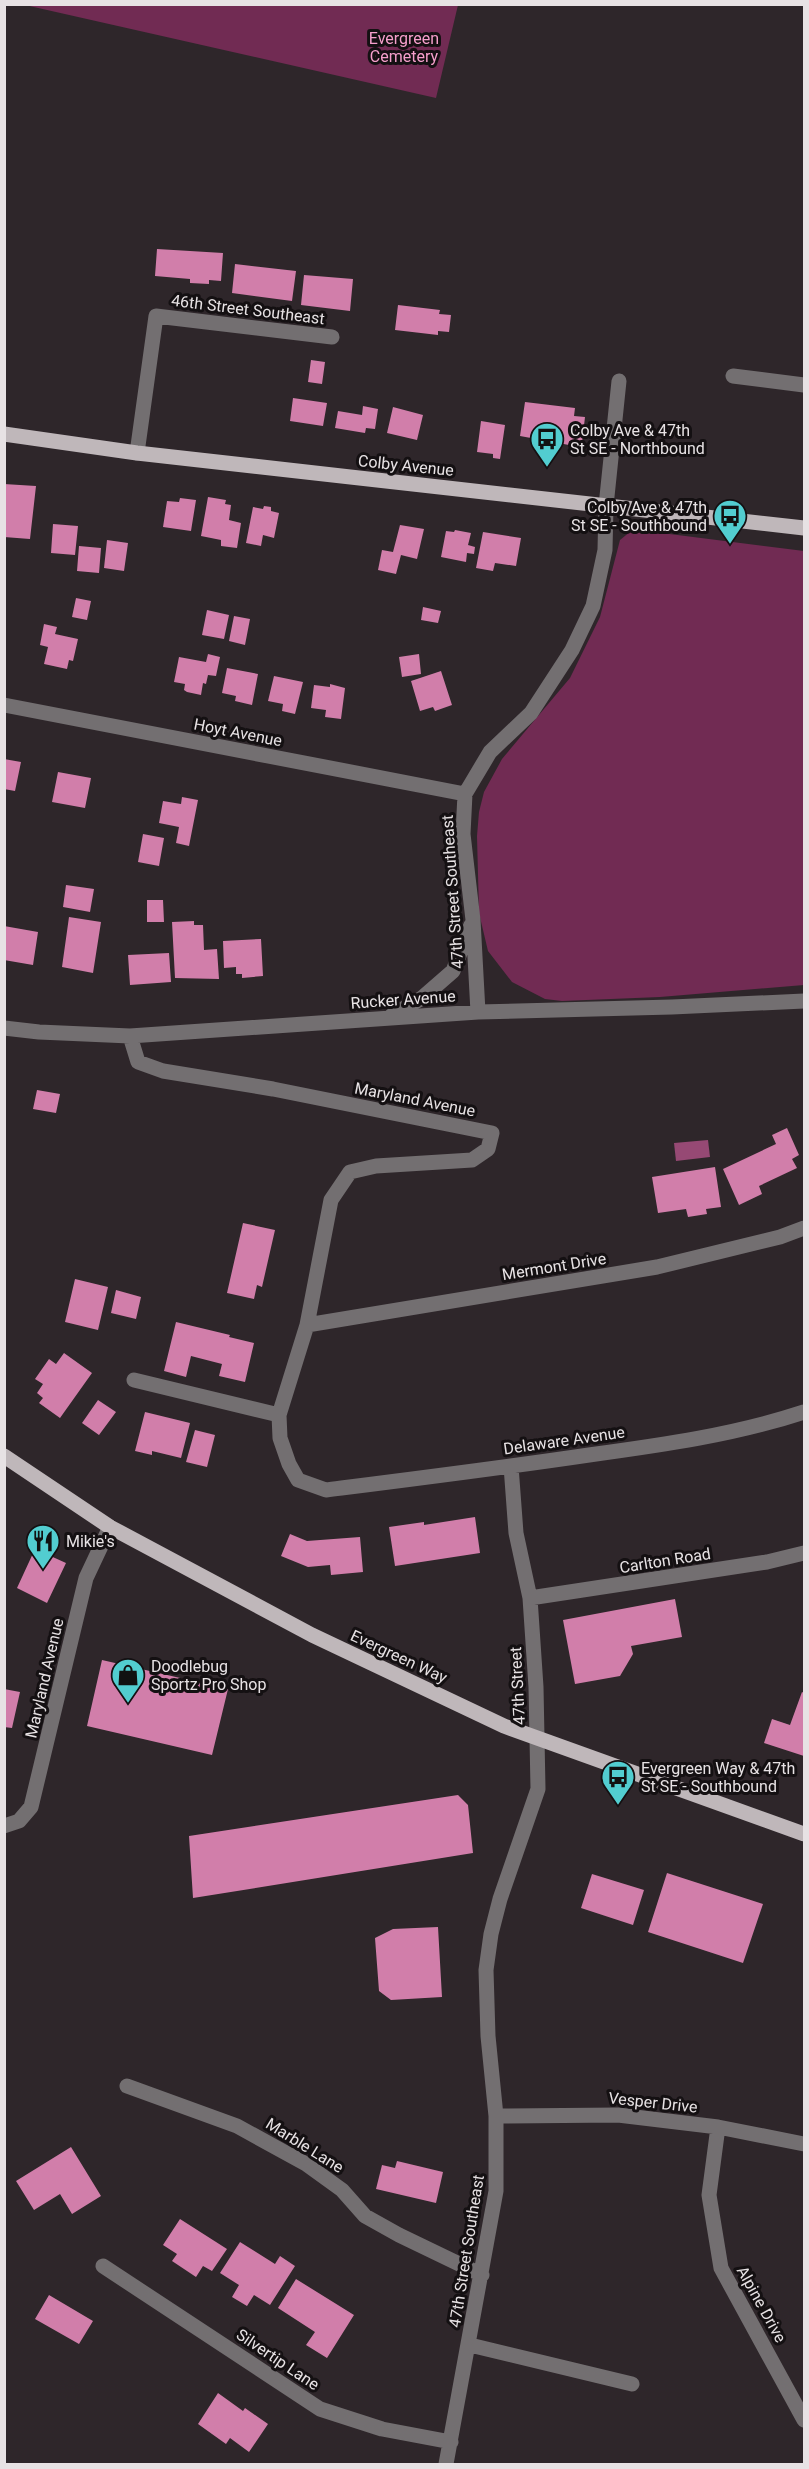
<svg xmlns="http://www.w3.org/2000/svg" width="809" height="2469" viewBox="0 0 809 2469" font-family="Roboto,sans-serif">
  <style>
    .green { fill: #712b53 }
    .water { fill: #964974 }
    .building { fill: #d17eaa }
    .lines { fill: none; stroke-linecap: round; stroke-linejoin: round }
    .minor { stroke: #736f71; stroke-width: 15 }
    .major { stroke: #bfb7ba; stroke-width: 15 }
    .labels { text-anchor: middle; stroke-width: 6; stroke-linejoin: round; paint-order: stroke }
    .park-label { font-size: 16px; fill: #f69fcc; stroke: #141012 }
    .street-label { font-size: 16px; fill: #e7e2e4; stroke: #141012 }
    .poi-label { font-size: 16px; fill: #e7e2e4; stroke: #141012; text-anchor: start }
  </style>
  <rect width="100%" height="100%" fill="#2e262a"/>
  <path class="green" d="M25,5H458L436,98Z
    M638,530L804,551V985L660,997L562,1001L545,999L512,982L488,951L479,913L477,836L479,812L484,792L502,759L570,678L600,617L620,540L631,531Z"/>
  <path class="water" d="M708,1140L710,1157L676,1161L674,1143Z"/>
  <path class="building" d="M157,249L223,253L221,281L209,280V284L190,283V279L155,276Z
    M235,264L296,271L292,301L232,293Z
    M304,275L353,279L350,311L301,305Z
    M398,305L440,310L439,314L451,315L449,332L438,331V335L395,330Z
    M311,360L325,362L322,384L308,382Z
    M293,398L327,403L323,426L290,421Z
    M525,402L575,408L574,416L585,417L582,443L569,441V445L520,436Z
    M363,406L378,409L375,429L366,428L365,433L335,428L338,411L362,415Z
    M393,407L423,415L417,440L387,433Z
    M481,421L505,425L500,459L493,458V454L477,452Z
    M4,484L36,486L30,539L4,537Z
    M208,497L226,500L225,504L231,505L229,520L241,523L237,548L221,546V540L201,536Z
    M180,498L196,500L191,531L163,527L167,501L179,502Z
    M264,506L271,507V511L279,513L274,538L263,535L261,546L246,543L253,507L263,509Z
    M53,524L78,526L75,555L51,553Z
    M400,525L424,529L417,559L401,555L396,574L378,570L382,550L393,552Z
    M455,530L471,533L468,545L475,547L474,554L467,553L466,562L441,557L446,531L454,532Z
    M483,532L521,538L516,566L495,563L493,571L476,568Z
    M107,540L128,543L124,571L104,568Z
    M79,546L101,548L99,573L77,571Z
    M76,598L91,601L87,620L72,617Z
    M423,607L441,611L438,623L421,620Z
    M207,610L229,615L224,639L202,635Z
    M234,616L250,619L245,645L229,641Z
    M44,624L57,627L55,634L78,639L73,661L69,660L67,669L44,664L48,647L40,645Z
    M208,654L220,657L216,676L208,675L206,684L203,683L201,695L187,692L184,690L185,684L174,682L179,657L206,662Z
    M419,654L421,674L402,677L399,657Z
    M227,668L258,674L252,705L235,701L236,696L222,693Z
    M441,671L452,705L435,711L433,707L420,711L411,681Z
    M274,676L303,682L295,714L282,711L283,704L268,701Z
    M330,684L345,688L341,719L325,717L326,710L311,708L314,685L330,687Z
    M4,759L21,762L15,791L4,789Z
    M58,772L91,778L85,808L52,802Z
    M182,797L198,800L189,846L176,843L179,827L159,823L163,801L181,804Z
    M143,834L164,838L159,866L138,862Z
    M66,885L94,889L90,912L63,907Z
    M147,900H163L164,922H147Z
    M69,917L101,922L93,973L62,967Z
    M194,921V925H203L204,950L217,949L219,979L175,978L172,922Z
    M4,926L38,932L33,965L4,960Z
    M261,939L263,976L242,978V974H236V967L224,968L223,941Z
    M169,953L171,982L130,985L128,955Z
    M37,1090L60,1094L56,1113L33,1109Z
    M787,1128L799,1155L792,1159L797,1168L759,1186L762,1194L739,1205L723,1169L776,1144L772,1135Z
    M715,1167L721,1207L706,1209L707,1214L688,1217L686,1209L658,1213L652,1177Z
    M243,1223L275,1230L262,1287L257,1285L254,1299L227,1293Z
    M75,1279L108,1287L98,1330L65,1322Z
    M116,1290L141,1297L136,1319L111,1313Z
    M176,1322L230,1335L229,1337L254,1343L245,1382L219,1376L222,1364L191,1356L186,1377L164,1371Z
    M64,1353L92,1373L60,1418L39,1403L43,1398L37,1393L43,1384L35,1379L49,1359L56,1364Z
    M98,1400L116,1412L99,1435L82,1423Z
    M145,1412L190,1423L181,1458L152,1451V1455L135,1451Z
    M195,1430L215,1435L207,1467L186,1462Z
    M475,1517L480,1553L395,1566L389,1527L424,1522V1525Z
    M290,1534L307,1541L360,1537L363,1572L331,1575L330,1565L308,1567L281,1556Z
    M35,1549L66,1563L47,1603L17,1588Z
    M675,1599L682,1637L631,1646L633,1654L620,1676L575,1684L563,1620Z
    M102,1660L228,1689L212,1755L87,1726Z
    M4,1689L20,1692L12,1728L4,1727Z
    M802,1692L804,1693V1756L764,1743L772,1719L790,1725Z
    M458,1795L468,1805L473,1853L193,1898L189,1836Z
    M667,1873L763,1904L743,1963L648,1932Z
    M592,1874L644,1890L633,1925L581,1908Z
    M438,1927L442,1997L391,2000L379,1991L375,1938L393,1929Z
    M71,2147L101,2196L72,2214L60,2194L34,2210L16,2181Z
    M397,2161L443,2172L436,2203L376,2189L382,2165L395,2168Z
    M180,2219L227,2249L212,2271L203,2266L196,2277L172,2261L177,2254L163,2245Z
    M240,2242L275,2264L280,2256L295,2266L270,2305L254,2295L247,2306L232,2297L239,2285L220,2273Z
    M296,2279L354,2315L327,2358L306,2345L315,2332L278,2308Z
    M49,2295L93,2321L79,2344L35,2319Z
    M218,2393L243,2411L245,2408L268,2424L249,2452L230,2438L226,2444L198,2424Z"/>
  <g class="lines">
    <path class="minor" d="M733,376L804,385
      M137,453L156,316L332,337
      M4,705L465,794
      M478,1012L473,920L463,834L465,794L490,752L531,713L572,650L593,606L605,550L606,506L619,381
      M391,1016L422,998L453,971L471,925
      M4,1028L39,1032L130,1036L478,1012L672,1007L804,1001
      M130,1036L138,1062L163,1071L273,1089L492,1133L488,1149L472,1160L376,1166L350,1172L331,1200L307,1325L279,1415L280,1438L289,1464L298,1480L326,1490C413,1479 501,1468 589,1455C662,1445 734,1435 804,1412
      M307,1325L657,1267L780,1237L804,1228
      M134,1380L279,1415
      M530,1598L767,1562L804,1553
      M4,1826L19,1821L31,1807L86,1578L110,1527
      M127,2086L237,2126L306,2164L342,2190L365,2216L399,2235L482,2275
      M496,2116L618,2115L718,2127L804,2144
      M718,2127L709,2195L721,2268L804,2420
      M103,2266L320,2409L382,2429L451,2442
      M470,2345L632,2384
      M446,2464L496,2191V2116L488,2036L486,1970L491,1934L500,1899L538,1789L536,1687L530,1598L516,1533L511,1466"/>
    <path class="major" d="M4,434L137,453L804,528
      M4,1456L110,1527L312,1635L504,1726L804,1834"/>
  </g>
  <defs>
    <g id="bus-pin" transform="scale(1.725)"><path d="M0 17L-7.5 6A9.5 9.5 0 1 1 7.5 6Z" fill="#52cdd0" stroke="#141012"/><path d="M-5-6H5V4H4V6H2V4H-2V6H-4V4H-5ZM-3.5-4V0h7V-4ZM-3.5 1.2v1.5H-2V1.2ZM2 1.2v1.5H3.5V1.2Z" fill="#111"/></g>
    <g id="restaurant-pin" transform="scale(1.725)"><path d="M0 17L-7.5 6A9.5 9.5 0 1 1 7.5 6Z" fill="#52cdd0" stroke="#141012"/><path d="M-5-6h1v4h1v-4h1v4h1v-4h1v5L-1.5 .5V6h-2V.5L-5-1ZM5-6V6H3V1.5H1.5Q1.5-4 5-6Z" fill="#111"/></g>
    <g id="shop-pin" transform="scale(1.725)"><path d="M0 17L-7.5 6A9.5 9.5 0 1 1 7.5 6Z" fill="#52cdd0" stroke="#141012"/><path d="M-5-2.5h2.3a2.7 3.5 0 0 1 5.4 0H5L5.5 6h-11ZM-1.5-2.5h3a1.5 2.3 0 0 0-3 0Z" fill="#111"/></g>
  </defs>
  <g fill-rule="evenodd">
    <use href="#bus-pin" x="547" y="439"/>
    <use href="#bus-pin" x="730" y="516"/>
    <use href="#restaurant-pin" x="43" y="1541"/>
    <use href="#shop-pin" x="128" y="1675"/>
    <use href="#bus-pin" x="618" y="1777"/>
  </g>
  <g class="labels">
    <g class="park-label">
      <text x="404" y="44">Evergreen<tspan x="404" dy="18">Cemetery</tspan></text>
    </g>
    <g class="street-label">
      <text transform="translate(248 309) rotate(7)" y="6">46th Street Southeast</text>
      <text transform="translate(406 465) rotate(6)" y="6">Colby Avenue</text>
      <text transform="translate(238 732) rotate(11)" y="6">Hoyt Avenue</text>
      <text transform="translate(452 892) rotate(-94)" y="6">47th Street Southeast</text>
      <text transform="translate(403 999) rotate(-4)" y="6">Rucker Avenue</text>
      <text transform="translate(415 1099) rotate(11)" y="6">Maryland Avenue</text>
      <text transform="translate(554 1266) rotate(-9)" y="6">Mermont Drive</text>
      <text transform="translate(564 1440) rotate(-8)" y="6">Delaware Avenue</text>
      <text transform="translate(665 1560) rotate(-9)" y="6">Carlton Road</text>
      <text transform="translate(399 1656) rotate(25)" y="6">Evergreen Way</text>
      <text transform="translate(44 1678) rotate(-77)" y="6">Maryland Avenue</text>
      <text transform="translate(517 1686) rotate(-93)" y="6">47th Street</text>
      <text transform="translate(653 2102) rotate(6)" y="6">Vesper Drive</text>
      <text transform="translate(305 2145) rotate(32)" y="6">Marble Lane</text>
      <text transform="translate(466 2251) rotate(-81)" y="6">47th Street Southeast</text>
      <text transform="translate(762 2304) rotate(61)" y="6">Alpine Drive</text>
      <text transform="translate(278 2359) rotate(34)" y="6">Silvertip Lane</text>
    </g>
    <g class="poi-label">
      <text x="570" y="436">Colby Ave &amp; 47th<tspan x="570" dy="18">St SE - Northbound</tspan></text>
      <text x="707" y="513" text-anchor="end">Colby Ave &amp; 47th<tspan x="707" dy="18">St SE - Southbound</tspan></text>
      <text x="66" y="1547">Mikie's</text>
      <text x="151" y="1672">Doodlebug<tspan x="151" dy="18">Sportz Pro Shop</tspan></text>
      <text x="641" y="1774">Evergreen Way &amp; 47th<tspan x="641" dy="18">St SE - Southbound</tspan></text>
    </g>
  </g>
  <rect width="809" height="2469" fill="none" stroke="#e7e2e4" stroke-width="12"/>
</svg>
